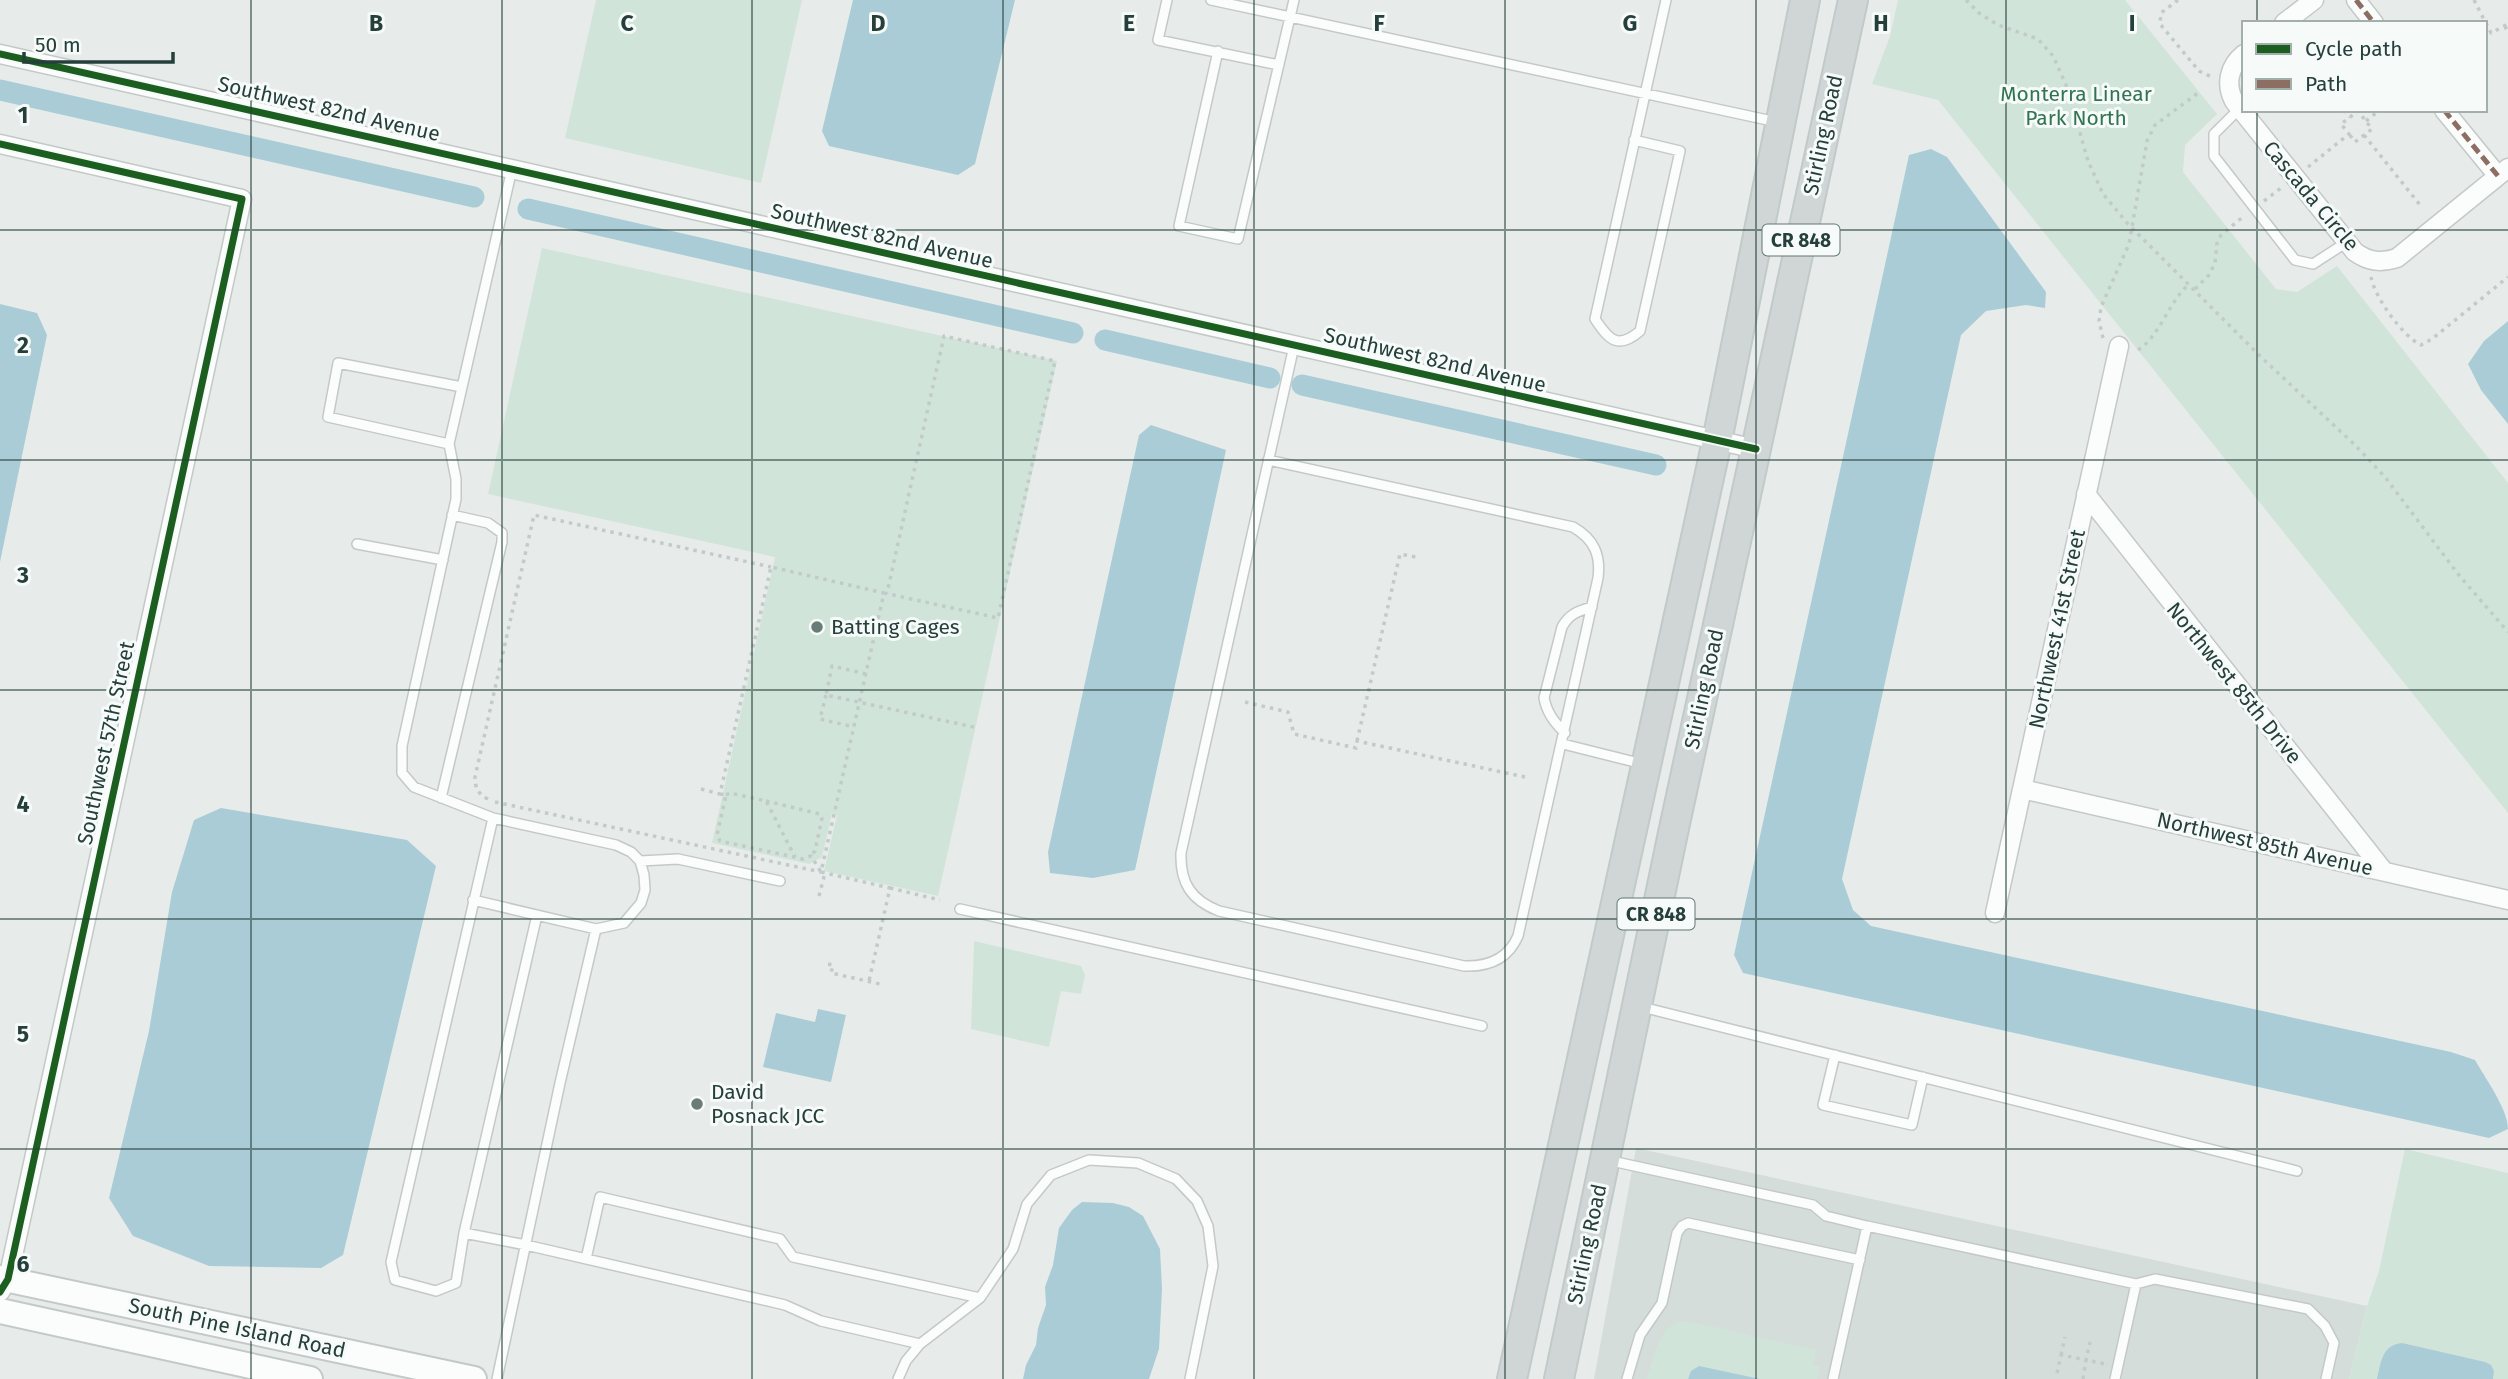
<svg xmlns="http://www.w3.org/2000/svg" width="2508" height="1379" viewBox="0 0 2508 1379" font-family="'Fira Sans',sans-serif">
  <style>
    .built { fill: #d5ddda }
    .green { fill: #d1e4d9 }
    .water { fill: #aaccd7 }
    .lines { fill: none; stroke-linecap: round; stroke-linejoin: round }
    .canal { stroke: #aaccd7; stroke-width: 21 }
    .lane-casing { stroke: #c4c9c7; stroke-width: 12 }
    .street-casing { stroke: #c4c9c7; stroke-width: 21 }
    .secondary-casing { stroke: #c3c9c7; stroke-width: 28 }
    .primary-casing { stroke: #c2cac9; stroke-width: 32 }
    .path { stroke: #c2cbca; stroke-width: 3.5; stroke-dasharray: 3.5 5; stroke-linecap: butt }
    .lane { stroke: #fbfcfc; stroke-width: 9 }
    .street { stroke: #fbfcfc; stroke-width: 18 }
    .secondary { stroke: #fbfcfc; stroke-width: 24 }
    .primary { stroke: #cfd6d5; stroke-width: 28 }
    .quiet { stroke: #8d6e63; stroke-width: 5; stroke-dasharray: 10 5; stroke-linecap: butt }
    .cycleway-casing { stroke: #f6faf8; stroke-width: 11 }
    .cycleway { stroke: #1b5e20; stroke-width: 7 }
    .grid { fill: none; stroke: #253f3b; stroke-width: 2; stroke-opacity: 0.55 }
    .poi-dot { fill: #697c78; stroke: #f6faf8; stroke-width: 2.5 }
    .labels { text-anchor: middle; stroke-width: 6; stroke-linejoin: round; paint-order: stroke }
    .shield { fill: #f6faf8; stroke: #647774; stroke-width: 2 }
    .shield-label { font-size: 19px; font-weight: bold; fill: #253f3b }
    .park-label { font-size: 21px; fill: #317452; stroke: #f6faf8 }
    .street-label { font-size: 21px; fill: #253f3b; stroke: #f6faf8 }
    .poi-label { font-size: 21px; fill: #253f3b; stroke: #f6faf8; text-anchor: start }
    .grid-label { font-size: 23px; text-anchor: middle; font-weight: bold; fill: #253f3b; stroke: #f6faf8; stroke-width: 6; stroke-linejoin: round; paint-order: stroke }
  </style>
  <rect width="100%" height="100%" fill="#e7ecea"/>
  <path class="built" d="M1636,1148L2367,1306L2349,1379H1594Z"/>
  <path class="green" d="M596,0H802L761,183L565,138Z
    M1898,0H2125L2217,114L2185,145L2183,172L2276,289L2297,292L2337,266L2508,483V813L1938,100L1872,84L1890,36Z
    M542,248L1057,361L938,896L824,871L837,815L832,813L822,857L809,864L712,843L775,557L488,494Z
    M974,941L1081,966L1085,975L1081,994L1061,991L1049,1047L971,1029Z
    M2405,1149L2508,1173V1379H2349L2367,1306L2379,1271Z
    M1687,1321L1816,1350L1813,1365L1820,1367L1817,1379H1647C1655,1356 1657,1323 1687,1321Z"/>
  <path class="water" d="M853,0H1015L975,164L958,175L829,146L822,131Z
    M1931,149L1947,157L2046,292L2045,308L2026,305L1986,311L1961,335L1842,879L1853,910L1871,926L2451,1052L2475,1060C2485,1078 2508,1109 2508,1129L2489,1138L1743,973L1734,955L1909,155Z
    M0,304L37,313L47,335L0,562Z
    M2508,321V424L2481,390L2468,364L2484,341Z
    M1151,425L1226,450L1135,870L1093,878L1050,873L1048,852L1139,435Z
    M221,808L407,840L436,866L343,1255L321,1268L209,1266L133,1236L109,1198L149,1031L172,892L194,820Z
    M818,1009L846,1015L831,1082L763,1067L776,1013L815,1022Z
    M1082,1202L1113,1203L1129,1207L1143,1216L1160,1249L1162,1289L1159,1349L1149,1379H1023L1026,1365L1036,1345L1038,1328L1046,1305L1045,1287L1053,1265L1059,1228L1072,1210Z
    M2402,1343L2485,1362L2491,1365L2494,1371L2493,1379H2377C2381,1362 2382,1345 2402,1343Z
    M1699,1366L1760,1379H1688L1691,1371Z"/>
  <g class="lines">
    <path class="canal" d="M0,90L474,197
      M528,209L1073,333
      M1105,340L1270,378
      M1302,385L1656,465"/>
    <g class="lane-casing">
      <path id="lane" d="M1167,0L1158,40L1279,65
        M1211,0L1777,122
        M1218,51L1179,226L1238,239L1294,0
        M2239,109L2214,134V156L2295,260L2313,264L2347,242
        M1634,140L1680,151L1640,331C1618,350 1609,340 1595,319L1666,0
        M449,444L328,417L338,363L462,387
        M1268,460L1573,527C1594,539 1601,555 1598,578L1518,936C1508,959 1489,967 1464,966L1219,911C1191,900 1180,883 1181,853L1294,346
        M357,544L443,560
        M1565,733C1554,722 1547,713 1544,698L1562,627C1569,614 1578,611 1592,607
        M1563,744L1643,764
        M441,798L502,542V533L488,523L452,515
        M493,818L391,1262L395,1280L436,1291L456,1283L464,1233L537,915
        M640,861L678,859L780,881
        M473,900L596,929L624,923L641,903L645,890L644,875L640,861L631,852L616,845L493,818L414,787L402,773V746L456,499V479L449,444L512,169
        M960,909L1482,1026
        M1642,1007L2297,1171
        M1835,1055L1823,1105L1912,1125L1923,1077
        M1607,1160L1813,1205L1826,1216L1867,1226L2136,1284L2115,1379
        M464,1233L526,1245L785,1305L821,1321L920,1344
        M586,1259L600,1197L780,1239L793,1257L980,1298
        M2136,1284L2155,1279L2308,1309L2325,1326L2334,1343L2326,1379
        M497,1379L560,1083L596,929
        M898,1379L906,1361L920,1344L980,1298L1013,1249L1027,1204L1051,1175L1089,1160L1138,1163L1176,1179L1197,1201L1208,1226L1213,1266L1190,1379
        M1627,1379L1640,1335L1662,1303L1677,1233L1682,1226L1688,1223L1860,1260
        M1833,1379L1867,1226"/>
    </g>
    <g class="street-casing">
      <path id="street" d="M2356,0L2374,23
        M2284,23L2314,0
        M0,54L1756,449
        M2244,54C2229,66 2225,84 2234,101L2355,252C2369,262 2381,263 2397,258L2508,168
        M2444,110L2498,176
        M0,144L242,199L8,1279L0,1292
        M2086,494L2383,870
        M2022,789L2508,900
        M1995,913L2119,346"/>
    </g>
    <g class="secondary-casing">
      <path id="secondary" d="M0,1278L474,1379
        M0,1311L310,1379"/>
    </g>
    <g class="primary-casing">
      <path id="primary" d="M1512,1379L1717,441L1805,0
        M1559,1379L1673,833L1853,0"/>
    </g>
    <path class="path" d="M1966,0L1979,13L1998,25L2038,39L2053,56L2067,87L2088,161L2103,194L2128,224L2262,358L2355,445L2385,477L2458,574L2508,632
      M2178,0L2161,13L2160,24L2199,71L2214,78
      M2474,0L2491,33L2508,24
      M2505,26L2508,33
      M2344,110L2350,117
      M2366,121L2380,110
      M2364,135L2420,205
      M2308,167L2349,134L2341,124L2358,111L2372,129L2355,142L2349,134
      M2264,201L2281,188
      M2371,277C2374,296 2403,337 2421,345L2432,339L2508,277
      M2195,289L2209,275L2215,263L2217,243L2221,235L2244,216
      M2103,338L2099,321L2101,307L2129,244L2147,141L2155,125L2198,93
      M2138,350C2161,335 2167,304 2189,284
      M884,593L998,618L1055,361L944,336L887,593
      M866,674L832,666L826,695L978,728
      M826,695L820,719L854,727
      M1245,702L1288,712L1294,734L1356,748L1357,741L1525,777
      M1357,741L1400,554L1416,557
      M701,789L720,794L771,567L884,593L821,872L890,888L869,981
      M720,794L726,795L717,835L720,841L803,859L811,856L821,872
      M726,795L730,793L766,801L795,857
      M488,799C478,794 475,788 475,777L534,515L771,567
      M766,801L820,814L822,818L815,851L811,855
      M495,802L821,872
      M890,888L940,900
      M819,896L825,873
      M828,964L833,965L831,973L880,984
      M2061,1355L2065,1337
      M2057,1373L2061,1355L2086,1360L2090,1342
      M2083,1379L2086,1360L2105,1364"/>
    <use href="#lane" class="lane"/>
    <use href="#street" class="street"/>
    <use href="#secondary" class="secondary"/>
    <use href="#primary" class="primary"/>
    <path class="quiet" d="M2356,0L2374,23
      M2444,110L2498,176"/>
    <g class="cycleway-casing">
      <path id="cycleway" d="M0,54L1756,449
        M0,144L242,199L8,1279L0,1292"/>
    </g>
    <use href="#cycleway" class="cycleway"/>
  </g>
  <path class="grid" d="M251,0V1379M502,0V1379M752,0V1379M1003,0V1379M1254,0V1379M1505,0V1379M1756,0V1379M2006,0V1379M2257,0V23M2257,110V1379M0,230H2508M0,460H2508M0,690H2508M0,919H2508M0,1149H2508"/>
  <g class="poi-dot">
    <circle cx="817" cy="627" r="7"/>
    <circle cx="697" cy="1104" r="7"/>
  </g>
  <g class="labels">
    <g class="shield">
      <rect x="1762.5" y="224.5" width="77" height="31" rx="5"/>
      <rect x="1617.5" y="898.5" width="77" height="31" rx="5"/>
    </g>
    <g class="shield-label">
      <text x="1801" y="247">CR 848</text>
      <text x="1656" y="921">CR 848</text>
    </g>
    <g class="park-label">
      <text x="2076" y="101">Monterra Linear<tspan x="2076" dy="24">Park North</tspan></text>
    </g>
    <g class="street-label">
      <text transform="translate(329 109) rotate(13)" y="7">Southwest 82nd Avenue</text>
      <text transform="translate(1823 135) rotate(-78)" y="7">Stirling Road</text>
      <text transform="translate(2311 196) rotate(50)" y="7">Cascada Circle</text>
      <text transform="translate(882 236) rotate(13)" y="7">Southwest 82nd Avenue</text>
      <text transform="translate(1435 360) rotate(13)" y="7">Southwest 82nd Avenue</text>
      <text transform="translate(2057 629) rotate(-78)" y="7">Northwest 41st Street</text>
      <text transform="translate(2234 683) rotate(51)" y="7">Northwest 85th Drive</text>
      <text transform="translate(1704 689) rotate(-78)" y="7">Stirling Road</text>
      <text transform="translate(106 743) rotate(-78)" y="7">Southwest 57th Street</text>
      <text transform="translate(2265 844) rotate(13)" y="7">Northwest 85th Avenue</text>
      <text transform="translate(1587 1244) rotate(-78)" y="7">Stirling Road</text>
      <text transform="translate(237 1328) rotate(12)" y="7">South Pine Island Road</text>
    </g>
    <g class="poi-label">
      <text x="831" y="634">Batting Cages</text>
      <text x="711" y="1099">David<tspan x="711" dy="24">Posnack JCC</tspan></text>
    </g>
  </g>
  <g class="grid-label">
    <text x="376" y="31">B</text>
    <text x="627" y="31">C</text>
    <text x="878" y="31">D</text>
    <text x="1129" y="31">E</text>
    <text x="1379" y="31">F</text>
    <text x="1630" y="31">G</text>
    <text x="1881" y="31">H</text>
    <text x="2132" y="31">I</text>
    <text x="23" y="123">1</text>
    <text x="23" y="353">2</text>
    <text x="23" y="583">3</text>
    <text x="23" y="812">4</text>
    <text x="23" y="1042">5</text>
    <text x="23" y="1272">6</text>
  </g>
  <rect x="2242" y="21" width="245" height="91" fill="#f6faf8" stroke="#a2afac" stroke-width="2"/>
  <rect x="2256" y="44" width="35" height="10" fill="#1b5e20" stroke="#a2afac" stroke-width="2"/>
  <text x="2305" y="56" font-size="21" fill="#253f3b">Cycle path</text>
  <rect x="2256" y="79" width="35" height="10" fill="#8d6e63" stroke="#a2afac" stroke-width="2"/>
  <text x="2305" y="91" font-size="21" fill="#253f3b">Path</text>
  <path d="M24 52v10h149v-10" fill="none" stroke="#253f3b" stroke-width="3.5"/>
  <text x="35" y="52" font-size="21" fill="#253f3b" stroke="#f6faf8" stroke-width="5" paint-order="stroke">50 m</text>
</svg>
